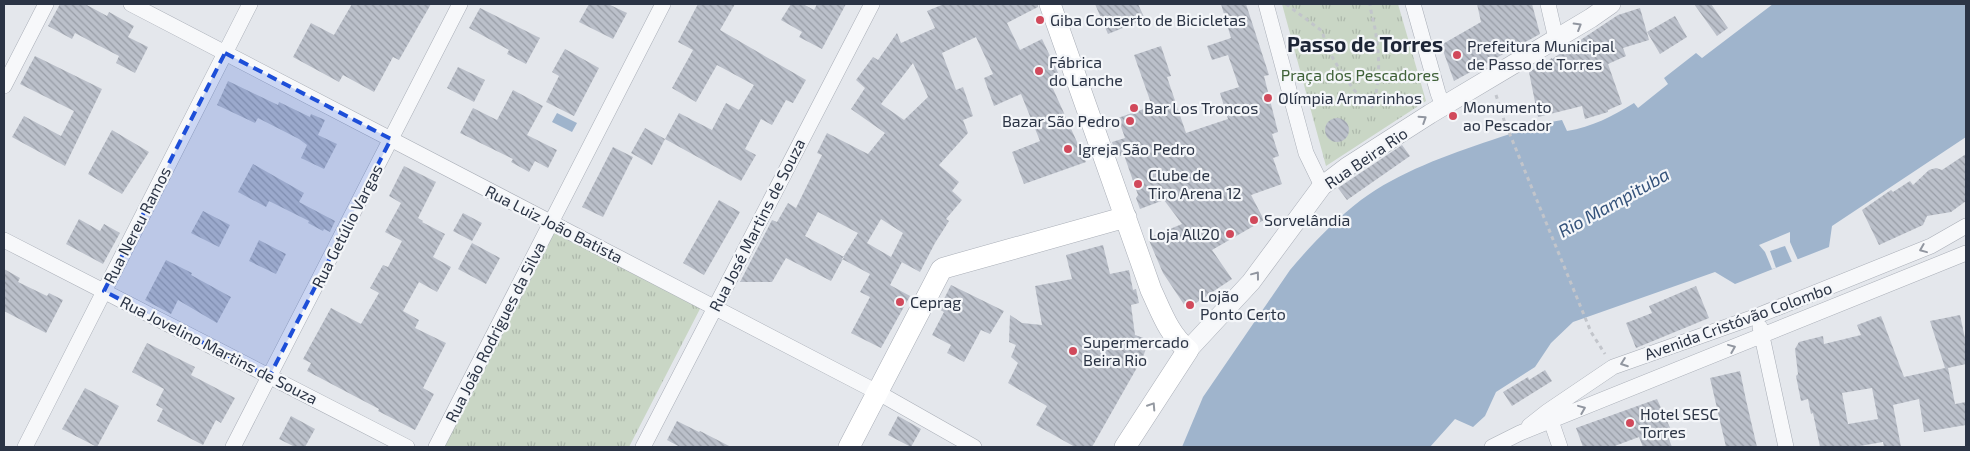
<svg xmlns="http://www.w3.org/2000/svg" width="1970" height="451" viewBox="0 0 1970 451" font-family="'Exo 2',sans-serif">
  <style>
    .park { fill: url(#park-tufts) }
    .water { fill: #9fb4cc }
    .pier { fill: #e4e7ec }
    .building { fill: url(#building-back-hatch); fill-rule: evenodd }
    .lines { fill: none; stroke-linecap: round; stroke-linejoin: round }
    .minor-casing { stroke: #a9aeb7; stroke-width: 16 }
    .tertiary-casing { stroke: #a9aeb7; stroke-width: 20 }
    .secondary-casing { stroke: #a9aeb7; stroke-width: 22 }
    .path { stroke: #c2c5cb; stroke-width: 3; stroke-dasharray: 4 4; stroke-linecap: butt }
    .minor { stroke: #f7f8fa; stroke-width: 15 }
    .tertiary { stroke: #f7f8fa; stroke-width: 19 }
    .secondary { stroke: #fff; stroke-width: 21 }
    .oneway { stroke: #9196a0 }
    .oneway2 { stroke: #959aa2 }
    .marked { fill: #1d4ed8; fill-opacity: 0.2; stroke: #1d4ed8; stroke-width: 4; stroke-dasharray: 10 6; stroke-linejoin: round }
    .poi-dot { fill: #d1495b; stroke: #f4f6f9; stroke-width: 2 }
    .labels { text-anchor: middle; stroke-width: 4.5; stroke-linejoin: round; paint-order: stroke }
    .poi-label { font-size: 16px; fill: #2b3445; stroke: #f4f6f9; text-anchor: start }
    .park-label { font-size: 16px; fill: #3f6138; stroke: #f4f6f9 }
    .street-label { font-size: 16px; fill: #2b3445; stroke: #f4f6f9 }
    .water-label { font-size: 18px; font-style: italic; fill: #34527a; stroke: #f4f6f9 }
    .district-label { font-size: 21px; font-weight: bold; fill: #1d2536; stroke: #f4f6f9 }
  </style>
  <defs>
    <pattern id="park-tufts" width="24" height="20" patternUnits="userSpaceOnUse" patternTransform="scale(1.25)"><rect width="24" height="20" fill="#c9d6c5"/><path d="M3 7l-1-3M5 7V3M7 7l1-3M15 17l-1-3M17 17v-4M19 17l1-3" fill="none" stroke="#adb8ab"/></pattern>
    <pattern id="building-back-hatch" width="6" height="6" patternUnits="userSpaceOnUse" patternTransform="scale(1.25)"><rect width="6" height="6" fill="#bbc0ca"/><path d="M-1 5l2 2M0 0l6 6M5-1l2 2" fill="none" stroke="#989da6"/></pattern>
  </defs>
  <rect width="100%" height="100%" fill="#e4e7ec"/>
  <path class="park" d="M1282,4H1398L1426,101L1326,166Z
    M554,229L702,305L629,447H441Z"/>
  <path class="water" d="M1773,4H1966V137L1832,226L1829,247L1735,284L1715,272L1573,322L1551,343L1535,367L1496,392L1485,416L1473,427L1455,419L1430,447H1182L1203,397L1290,270C1311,245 1335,220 1361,200C1399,172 1447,155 1492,140C1516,132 1538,124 1562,120L1567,131C1592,127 1613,116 1634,103L1638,108L1668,84L1664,78L1696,53L1702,58Z
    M557,113L577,123L572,132L552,122Z"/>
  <path class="pier" d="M1790,232V242L1798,260L1792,262L1785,246L1770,251L1776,268L1772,269L1765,252L1759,245Z"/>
  <path class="building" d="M60,4H85L107,16L109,12L134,26L128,37L148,47L135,73L116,63L119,56L92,42L75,33L72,39L48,26Z
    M352,4H431L399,60L393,57L374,92L343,75L339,82L293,57L311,23L334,35Z
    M589,4H608L627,13L613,39L579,22Z
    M698,4H735L720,30L806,80L793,103L786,100L772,125L761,119L745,149L756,155L741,181L665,139L679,113L712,130L726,103L739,110L754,85L717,65L696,102L672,88L693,50L678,42Z
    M791,4H803L814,10L817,4H846L822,49L799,37L802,32L781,20Z
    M944,4H1038V7L1007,23L1020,50L1042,39L1060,77L1050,82L1086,162L1024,184L1012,152L1040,141L1021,94L994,106L984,78L993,74L976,37L942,53L956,90L963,87L973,116L963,120L968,133L939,165L959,182L952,191L962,200L946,219L949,221L935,243L920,272L896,259L902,262L890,285L910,296L881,348L851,333L870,297L860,292L870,274L842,259L858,233L818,212L805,236L844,257L831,281L786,258L772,282H740L772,220L777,222L788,203L796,208L822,155L817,153L827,133L868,154L885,133L851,109L865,88L856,80L873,57L878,60L897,33L901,43L935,28L927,11ZM913,63L928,97L904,120L881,104ZM881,219L903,233L891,257L867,243Z
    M1095,4H1138L1145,19L1108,34Z
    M1221,4H1246L1269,75L1264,76L1278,132L1272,134L1279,156L1273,158L1282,184L1251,195L1264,220L1212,250L1232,279L1187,309L1163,273L1148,238L1182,224L1164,200L1140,209L1136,198L1138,195L1124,155L1117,157L1112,142L1125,138L1118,118L1152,106L1134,55L1161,46L1171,76L1167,77L1186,133L1228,119L1220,93L1239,87L1228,55L1212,60L1207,46L1231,38Z
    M1477,4H1532L1540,34L1454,81L1441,45L1481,22Z
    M1694,4H1711L1728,28L1717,36Z
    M480,8L540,38L526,64L507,54L509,50L469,28Z
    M1640,8L1649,40L1623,48L1626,56L1608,64L1622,104L1608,110V112L1585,119L1582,106L1538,117L1529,72L1552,58V59L1618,15Z
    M1675,16L1687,37L1660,54L1647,32Z
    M565,49L599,68L574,116L546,102L559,76L552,72Z
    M35,56L102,89L65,166L12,137L24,116L61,136L74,111L20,84Z
    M458,67L485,80L474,102L447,88Z
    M228,81L278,105L279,102L310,117L311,114L325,120L318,135L337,144L324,169L301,158L307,145L299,139L258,118L255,123L217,105Z
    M513,90L543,106L527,135L557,150L548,168L535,161L529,172L511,162L513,159L460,133L473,108L497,120Z
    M1325 130a12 12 0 1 1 24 0a12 12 0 1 1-24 0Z
    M645,128L665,139L652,165L631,153Z
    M112,130L149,152L122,194L88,174Z
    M1402,145L1410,156L1347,200L1338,188Z
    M613,147L633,157L603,217L582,207Z
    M1966,154V201L1951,212L1927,216L1923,225L1879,245L1862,210L1891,190L1893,192L1910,181L1913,185L1929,170L1936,168L1942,170Z
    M253,164L304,193L299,202L335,221L330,232L324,229L323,231L308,223L309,221L269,201L266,207L238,192Z
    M404,166L436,182L418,218L423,221L422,222L445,234L433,257L451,267L437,292L419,282L403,311L419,320L415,328L446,343L423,388L434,394L415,430L378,411L379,409L307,371L311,363L303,359L331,308L361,324L379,293L370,288L383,265L388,267L402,241L385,232L401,203L389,196Z
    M719,200L740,212L704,275L683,263Z
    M203,211L230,225L219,247L191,233Z
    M463,213L482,223L472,241L453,231Z
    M79,219L100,231L104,224L120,233L103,264L66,244Z
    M259,240L286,254L276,274L249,261Z
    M472,243L500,258L486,284L458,269Z
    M1103,245L1110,274L1129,270L1133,290L1136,289L1139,303L1131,305L1135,335L1149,340L1143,357L1092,447H1075L1036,425L1047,406L1008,383L1018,363L1011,357L1016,345L1009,342L1010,315L1022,323L1042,325L1035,286L1072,279L1066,255Z
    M166,260L192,273L191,275L231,297L217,323L178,300L171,314L145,300Z
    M4,269L20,278L18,282L47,296L49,293L63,300L46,333L4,311Z
    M951,285L1004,311L990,334L981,330L964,362L947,353L951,345L932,335L944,312L939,309Z
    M1696,286L1709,318L1636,348L1626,323L1652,313L1649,306Z
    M1960,315L1966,343V364L1948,368L1955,404L1966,402V425L1924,432L1919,399L1893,405L1901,447H1884L1883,442L1854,447H1820L1813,413L1811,414L1808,399L1801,401L1796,376L1798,374L1795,349L1799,342L1823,336L1824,344L1861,335L1857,325L1881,316L1904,377L1945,368L1930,321ZM1872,388L1878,419L1848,424L1842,393Z
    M147,343L195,367L191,375L235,398L221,423L216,420L203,445L157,421L163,409L156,405L164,389L132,372Z
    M1545,370L1552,381L1512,406L1503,392L1528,377L1529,380Z
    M1740,371L1746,400L1757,447H1726L1710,378Z
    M85,388L119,406L97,447L62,429Z
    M1657,399L1672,432L1667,434L1672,447H1643L1639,437L1612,447H1583L1576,428Z
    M291,416L315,429L305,447H295L279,439Z
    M898,416L921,429L911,447L888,435Z
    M677,421L699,432L700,431L731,447H680L667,440Z"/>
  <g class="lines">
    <g class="minor-casing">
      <path id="minor" d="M131,4L877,392L974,447
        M1266,4L1306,153L1322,186
        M1413,4L1438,93L1443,106
        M1548,4L1556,39
        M4,86L46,4
        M4,240L407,447
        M1760,327L1786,447
        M1548,412L1560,447
        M1529,426L1548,411L1613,367L1757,316L1931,246L1966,226
        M25,447L250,4
        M233,447L460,4
        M436,447L663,4
        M643,447L872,4
        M1492,447L1520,433L1966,253"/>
    </g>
    <g class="tertiary-casing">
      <path id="tertiary" d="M1188,350L1251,282L1322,186L1347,167L1430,114L1591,18L1611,4"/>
    </g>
    <g class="secondary-casing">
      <path id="secondary" d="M1050,4L1151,290C1161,311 1169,335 1188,350L1125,447
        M849,447L941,270L944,268L1126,217"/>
    </g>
    <path class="path" d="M1286,4L1322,31L1328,50L1337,65L1354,90L1372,107C1380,84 1380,60 1376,35C1375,25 1371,15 1370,4
      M1496,95L1504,120L1591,332L1605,354"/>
    <use href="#minor" class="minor"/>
    <use href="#tertiary" class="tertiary"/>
    <use href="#secondary" class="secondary"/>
  </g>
  <defs><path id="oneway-chevron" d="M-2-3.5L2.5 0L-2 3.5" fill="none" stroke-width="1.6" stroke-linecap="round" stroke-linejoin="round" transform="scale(1.25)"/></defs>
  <g class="oneway">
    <use href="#oneway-chevron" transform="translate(1578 26) rotate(-31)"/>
    <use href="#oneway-chevron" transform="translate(1423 119) rotate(-33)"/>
    <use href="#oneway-chevron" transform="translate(1923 249) rotate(158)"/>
    <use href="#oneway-chevron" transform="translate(1256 275) rotate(-53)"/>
    <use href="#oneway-chevron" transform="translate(1732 348) rotate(-22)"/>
    <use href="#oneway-chevron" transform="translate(1624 363) rotate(160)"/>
    <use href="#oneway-chevron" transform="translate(1582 409) rotate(-22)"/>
  </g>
  <use class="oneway2" href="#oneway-chevron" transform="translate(1152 406) rotate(-57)"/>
  <path class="marked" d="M225,53L391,139L269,377L104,291Z"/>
  <g class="poi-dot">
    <circle cx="1040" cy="20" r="5"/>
    <circle cx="1457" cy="55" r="5"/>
    <circle cx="1039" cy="71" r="5"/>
    <circle cx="1268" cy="98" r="5"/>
    <circle cx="1134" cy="108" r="5"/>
    <circle cx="1453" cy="116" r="5"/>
    <circle cx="1130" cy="121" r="5"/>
    <circle cx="1068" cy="149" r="5"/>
    <circle cx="1138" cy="184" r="5"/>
    <circle cx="1254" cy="220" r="5"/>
    <circle cx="1230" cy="234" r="5"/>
    <circle cx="900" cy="302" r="5"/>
    <circle cx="1190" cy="305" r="5"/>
    <circle cx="1073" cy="351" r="5"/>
    <circle cx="1630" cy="423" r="5"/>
  </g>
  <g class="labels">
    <g class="poi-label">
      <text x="1050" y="26">Giba Conserto de Bicicletas</text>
      <text x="1467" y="52">Prefeitura Municipal<tspan x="1467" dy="18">de Passo de Torres</tspan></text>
      <text x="1049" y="68">Fábrica<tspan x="1049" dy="18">do Lanche</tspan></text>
      <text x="1278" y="104">Olímpia Armarinhos</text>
      <text x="1463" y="113">Monumento<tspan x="1463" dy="18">ao Pescador</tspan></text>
      <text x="1144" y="114">Bar Los Troncos</text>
      <text x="1120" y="127" text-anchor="end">Bazar São Pedro</text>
      <text x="1078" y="155">Igreja São Pedro</text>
      <text x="1148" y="181">Clube de<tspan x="1148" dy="18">Tiro Arena 12</tspan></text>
      <text x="1264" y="226">Sorvelândia</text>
      <text x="1220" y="240" text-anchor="end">Loja All20</text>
      <text x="1200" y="302">Lojão<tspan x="1200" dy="18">Ponto Certo</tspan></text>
      <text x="910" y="308">Ceprag</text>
      <text x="1083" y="348">Supermercado<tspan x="1083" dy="18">Beira Rio</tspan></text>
      <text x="1640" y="420">Hotel SESC<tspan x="1640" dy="18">Torres</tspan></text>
    </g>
    <g class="park-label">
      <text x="1360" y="81">Praça dos Pescadores</text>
    </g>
    <g class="street-label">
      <text transform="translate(1366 158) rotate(-34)" y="6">Rua Beira Rio</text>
      <text transform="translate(554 224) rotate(27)" y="6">Rua Luiz João Batista</text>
      <text transform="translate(137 225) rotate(-63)" y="6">Rua Nereu Ramos</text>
      <text transform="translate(757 225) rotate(-63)" y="6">Rua José Martins de Souza</text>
      <text transform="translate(347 226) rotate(-63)" y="6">Rua Getúlio Vargas</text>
      <text transform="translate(1738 321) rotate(-20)" y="6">Avenida Cristóvão Colombo</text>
      <text transform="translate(495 332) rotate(-63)" y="6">Rua João Rodrigues da Silva</text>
      <text transform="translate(219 350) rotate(27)" y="6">Rua Jovelino Martins de Souza</text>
    </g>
    <g class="water-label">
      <text transform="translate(1614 203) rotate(-29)" y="6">Rio Mampituba</text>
    </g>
    <g class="district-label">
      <text x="1365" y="52">Passo de Torres</text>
    </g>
  </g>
  <rect width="1970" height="451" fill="none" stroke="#2b3445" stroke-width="10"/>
</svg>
